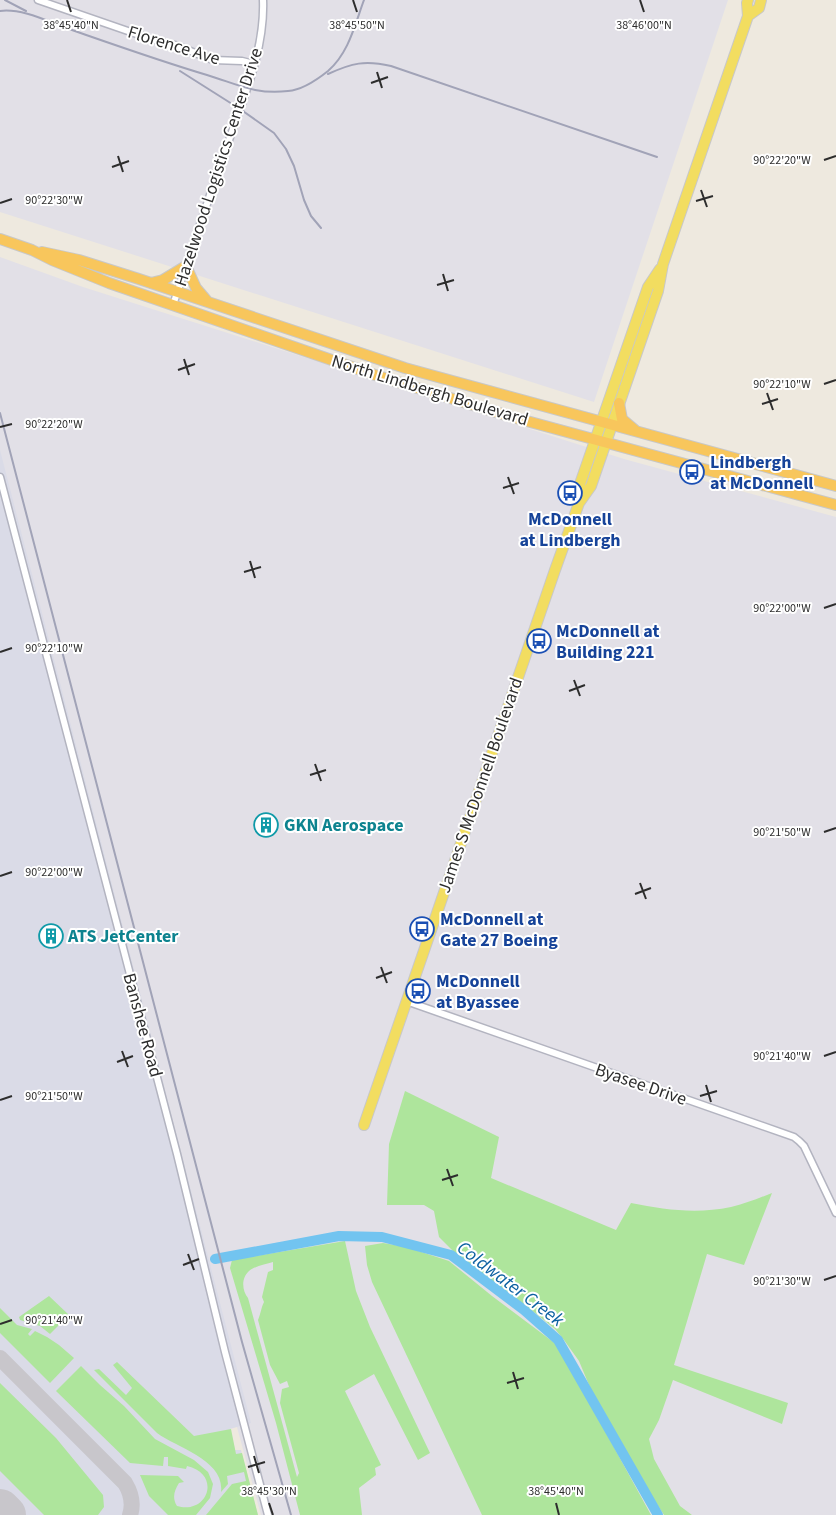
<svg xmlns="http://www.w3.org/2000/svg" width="836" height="1515" viewBox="0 0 836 1515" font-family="'Source Sans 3',sans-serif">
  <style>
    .industrial { fill: #e2e0e7 }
    .airport { fill: #dadbe7 }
    .green { fill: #aee59c; fill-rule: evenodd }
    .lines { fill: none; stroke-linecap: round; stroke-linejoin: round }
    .river { stroke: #72c4f0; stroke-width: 10 }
    .taxiway { stroke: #c8c6cb; stroke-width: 16 }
    .runway { stroke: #c8c6cb; stroke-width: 40 }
    .minor-casing { stroke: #b3b4c0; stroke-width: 9 }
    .primary-casing { stroke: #c8c8c8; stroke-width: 12 }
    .trunk-casing { stroke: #c8c8c8; stroke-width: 12 }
    .minor { stroke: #fff; stroke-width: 6 }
    .primary { stroke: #f2dd60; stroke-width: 10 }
    .trunk { stroke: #f8c65c; stroke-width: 10 }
    .rail { stroke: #a1a3b7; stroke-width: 2 }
    .ticks { fill: none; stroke: #2d2d2d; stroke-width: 2 }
    .labels { text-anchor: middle; stroke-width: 4; stroke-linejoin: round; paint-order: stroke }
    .street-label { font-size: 18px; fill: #2d2d2d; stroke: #fff }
    .transit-label { font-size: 18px; font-weight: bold; fill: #164399; stroke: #fff; text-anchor: start }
    .culture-label { font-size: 18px; font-weight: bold; fill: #0d838f; stroke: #fff; text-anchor: start }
    .water-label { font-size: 19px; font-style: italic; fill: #0c61a1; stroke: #fff }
    .ticks-label { font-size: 12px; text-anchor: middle; fill: #2d2d2d; stroke: #fff; stroke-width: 4; stroke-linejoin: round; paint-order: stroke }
  </style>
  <rect width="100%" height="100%" fill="#eee9df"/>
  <path class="industrial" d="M0,0H728L594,402L0,212Z
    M0,257L83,287L624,459L836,517V1515H261L235,1420L0,1303Z"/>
  <path class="airport" d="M0,450L251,1423L230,1429L235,1450H241L258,1515H0Z"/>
  <path class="green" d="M405,1091L499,1137L491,1178L616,1230L631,1203C665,1210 697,1214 731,1207C745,1204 759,1198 772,1193L744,1265L707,1254L674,1365L788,1403L782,1424L673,1380L659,1420L649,1439L654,1459L680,1506L692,1515H664L637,1473L616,1434L594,1397L579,1361L564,1340L555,1329L535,1313L455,1253L439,1237L434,1211L424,1205H387L389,1144Z
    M345,1241L356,1291L370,1327L430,1453L418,1460L374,1374L345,1391L381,1465L375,1468L376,1475L359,1488L362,1515H300L276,1423L230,1268L232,1260ZM273,1262V1270L268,1272L262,1297L264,1302C261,1308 261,1313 258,1320L270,1365L280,1384L287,1381L289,1387L282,1389L280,1403L299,1473L297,1477L248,1298C242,1291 241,1278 249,1271C255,1266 266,1264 273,1262Z
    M383,1243L406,1247L449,1261L492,1296L556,1344L593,1409L651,1515H482L372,1282L367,1265L365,1246Z
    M49,1296L69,1315L50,1334L40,1326L20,1320L19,1317Z
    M0,1308L17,1325L32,1329L28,1334L30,1336L35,1331L47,1337L59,1345L74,1358L50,1383L0,1333Z
    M117,1362L194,1436L231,1429L236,1454L242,1453L258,1515H206L232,1484L246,1481L244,1472L227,1476L228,1484L221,1492C225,1460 177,1448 157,1433L94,1370L99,1369L126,1395L132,1388L113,1365Z
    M81,1366L100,1385L124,1406L155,1439L194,1460L208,1472L213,1484L210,1498L196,1515H168L149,1496L140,1475L178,1476L184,1482L179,1483C174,1491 172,1498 177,1506C208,1515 222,1474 187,1466L186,1469L168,1466V1457H164L163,1466L130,1463L56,1391Z
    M0,1383L56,1438L103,1495L104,1507L98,1515H44L0,1471Z"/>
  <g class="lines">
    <path class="river" d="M215,1259L339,1236L382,1237L451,1255L524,1310L558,1340L658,1515"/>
    <path class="taxiway" d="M0,1358L125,1483C131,1493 134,1503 130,1515
      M4,1513L5,1515"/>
    <path class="runway" d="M0,1509L6,1515"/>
    <g class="minor-casing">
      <path id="minor" d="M38,0L151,39L175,45L213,60L242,61L254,64
        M173,305C191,251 209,197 228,143C244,97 265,49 263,0
        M0,477L177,1154L225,1352L268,1515
        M406,1001L794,1137L799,1141L804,1146L836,1213"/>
    </g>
    <g class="primary-casing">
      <path id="primary" d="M748,16L759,8L761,0
        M579,502L580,484L648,287L660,269
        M364,1125L555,570L579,503L591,486L658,291L663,264L748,16L747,3L748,0"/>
    </g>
    <g class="trunk-casing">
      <path id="trunk" d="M0,239L32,250L52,260L109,283L375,375L512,417L836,505
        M42,252L79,260L139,279L405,368L836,486
        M151,283L163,280L186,266L196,288L207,301
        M619,403L622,419L635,430"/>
    </g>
    <use href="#minor" class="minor"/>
    <use href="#primary" class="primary"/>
    <use href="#trunk" class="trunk"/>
    <path class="rail" d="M5,0L26,11
      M0,11C22,8 49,22 69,29C115,45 160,61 207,75C237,84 255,95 288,91C302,90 318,79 328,71C349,53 355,24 364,0
      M180,71L240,109L274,133L286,149L294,166L304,200L311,216L321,228
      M328,74C352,63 365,60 391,66L657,157
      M0,413L242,1342L291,1515"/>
  </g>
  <path class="ticks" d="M67,0L71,12M353,0L357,12M640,0L644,12M377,72L382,88M371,83L388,77M118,156L123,172M824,160L836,156M112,167L129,161M701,190L707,207M696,201L713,196M0,203L12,199M443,274L448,291M437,285L454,280M184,359L189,375M178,370L195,364M824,384L836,380M767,393L773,410M762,404L778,399M0,427L12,424M508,477L514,494M503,488L519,483M250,561L255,578M244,572L261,567M824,608L836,604M0,652L12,648M574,680L580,696M569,691L585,685M315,764L321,781M310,775L326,770M824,832L836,828M0,876L12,872M640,883L646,899M635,894L651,888M381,967L387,983M376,978L392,972M122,1051L128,1067M824,1056L836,1052M117,1062L133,1056M706,1085L711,1102M700,1096L717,1091M0,1100L12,1096M447,1169L453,1186M442,1180L458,1175M188,1254L194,1270M183,1265L199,1259M824,1280L836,1276M0,1324L12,1320M513,1372L518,1389M507,1383L524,1378M254,1456L259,1473M248,1467L265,1462M269,1503L273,1515M556,1503L559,1515"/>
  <defs>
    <g id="bus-ring" transform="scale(1.25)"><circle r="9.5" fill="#fff" stroke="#1a4fb4" stroke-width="1.5"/><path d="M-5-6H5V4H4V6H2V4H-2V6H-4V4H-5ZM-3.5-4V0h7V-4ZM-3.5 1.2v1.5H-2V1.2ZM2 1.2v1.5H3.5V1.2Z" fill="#1a4fb4"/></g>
    <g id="building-ring" transform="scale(1.25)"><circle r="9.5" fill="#fff" stroke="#0f9aa8" stroke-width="1.5"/><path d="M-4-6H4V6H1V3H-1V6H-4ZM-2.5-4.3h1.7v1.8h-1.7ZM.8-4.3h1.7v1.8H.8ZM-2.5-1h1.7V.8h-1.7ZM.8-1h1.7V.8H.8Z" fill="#0f9aa8"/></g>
  </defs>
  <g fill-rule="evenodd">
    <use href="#bus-ring" x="692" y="472"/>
    <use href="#bus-ring" x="570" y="493"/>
    <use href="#bus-ring" x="539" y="641"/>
    <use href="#building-ring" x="266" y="825"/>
    <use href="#bus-ring" x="422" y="929"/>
    <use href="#building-ring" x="51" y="936"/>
    <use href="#bus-ring" x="418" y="991"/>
  </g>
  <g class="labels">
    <g class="street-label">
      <text transform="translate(174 45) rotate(17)" y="6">Florence Ave</text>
      <text transform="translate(218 167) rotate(-72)" y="6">Hazelwood Logistics Center Drive</text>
      <text transform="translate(430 390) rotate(17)" y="6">North Lindbergh Boulevard</text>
      <text transform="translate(480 785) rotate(-71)" y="6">James S McDonnell Boulevard</text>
      <text transform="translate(143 1025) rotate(75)" y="6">Banshee Road</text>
      <text transform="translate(641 1084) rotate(19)" y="6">Byasee Drive</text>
    </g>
    <g class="transit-label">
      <text x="710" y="468">Lindbergh<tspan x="710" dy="21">at McDonnell</tspan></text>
      <text x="570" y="525" text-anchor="middle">McDonnell<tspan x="570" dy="21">at Lindbergh</tspan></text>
      <text x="556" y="637">McDonnell at<tspan x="556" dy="21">Building 221</tspan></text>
      <text x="440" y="925">McDonnell at<tspan x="440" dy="21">Gate 27 Boeing</tspan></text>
      <text x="436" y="987">McDonnell<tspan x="436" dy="21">at Byassee</tspan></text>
    </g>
    <g class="culture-label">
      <text x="284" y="831">GKN Aerospace</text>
      <text x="68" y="942">ATS JetCenter</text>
    </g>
    <g class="water-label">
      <text transform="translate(511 1283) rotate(37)" y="7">Coldwater Creek</text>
    </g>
  </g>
  <g class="ticks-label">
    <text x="71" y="29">38°45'40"N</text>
    <text x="357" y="29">38°45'50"N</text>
    <text x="644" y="29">38°46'00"N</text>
    <text x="782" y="164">90°22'20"W</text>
    <text x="54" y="204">90°22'30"W</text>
    <text x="782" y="388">90°22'10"W</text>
    <text x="54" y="428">90°22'20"W</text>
    <text x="782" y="612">90°22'00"W</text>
    <text x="54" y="652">90°22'10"W</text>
    <text x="782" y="836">90°21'50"W</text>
    <text x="54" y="876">90°22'00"W</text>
    <text x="782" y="1060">90°21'40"W</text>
    <text x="54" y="1100">90°21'50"W</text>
    <text x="782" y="1285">90°21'30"W</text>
    <text x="54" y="1324">90°21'40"W</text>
    <text x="269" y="1495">38°45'30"N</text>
    <text x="556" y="1495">38°45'40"N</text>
  </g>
</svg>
